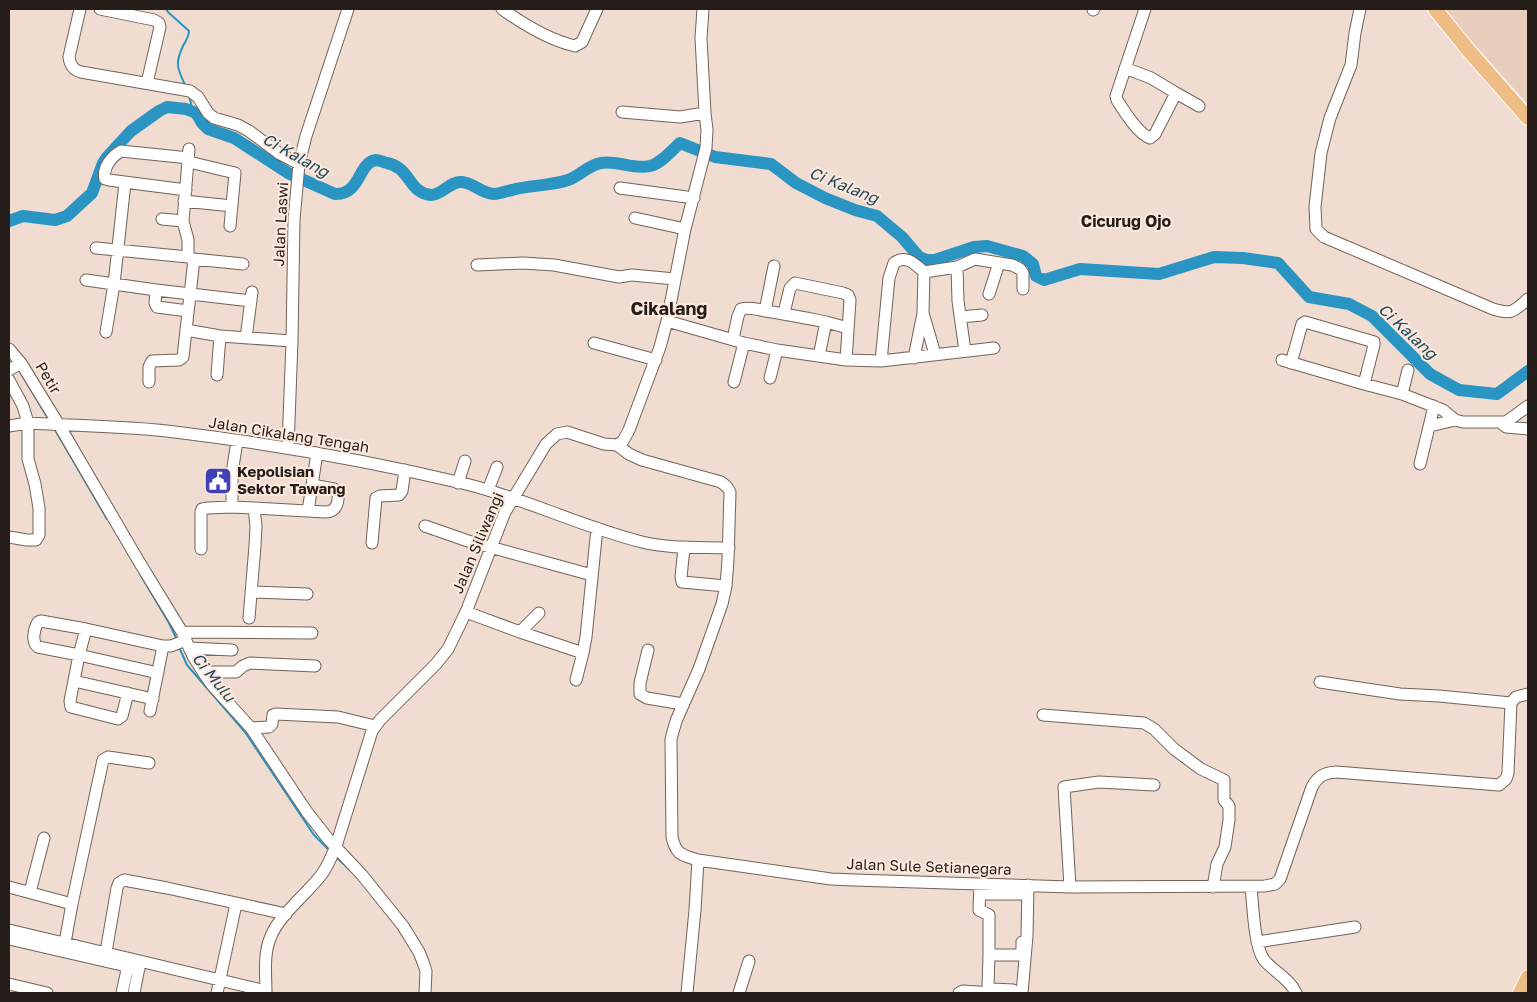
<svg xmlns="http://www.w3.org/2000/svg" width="1537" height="1002" viewBox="0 0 1537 1002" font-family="'Golos Text',sans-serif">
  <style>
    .built { fill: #e9cebe }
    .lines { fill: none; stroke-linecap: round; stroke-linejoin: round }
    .stream { stroke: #2a94c3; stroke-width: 2 }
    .river { stroke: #2a94c3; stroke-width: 12 }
    .minor-casing { stroke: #736258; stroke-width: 13 }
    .major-casing { stroke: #fff; stroke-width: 16 }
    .minor { stroke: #fff; stroke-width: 11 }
    .major { stroke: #eebc85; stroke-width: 14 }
    .labels { text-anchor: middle; stroke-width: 4; stroke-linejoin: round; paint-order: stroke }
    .street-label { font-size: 15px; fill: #241d19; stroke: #fde9dd }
    .poi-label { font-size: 15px; font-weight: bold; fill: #241d19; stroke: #fde9dd; text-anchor: start }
    .water-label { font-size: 16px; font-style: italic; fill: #214b60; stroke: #fde9dd }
    .neighbourhood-label { font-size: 16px; font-weight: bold; fill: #241d19; stroke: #fde9dd }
    .quarter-label { font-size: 18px; font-weight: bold; fill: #241d19; stroke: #fde9dd }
  </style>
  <rect width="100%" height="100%" fill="#f0dcd0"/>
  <path class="built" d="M1445,9H1528V104L1462,30Z"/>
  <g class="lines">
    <path class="stream" d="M166,9L168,12L189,31C189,36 186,41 183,46C175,63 177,68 185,85
      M189,96L193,111
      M19,370L49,420
      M54,428L107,519
      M140,574L169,623L177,640
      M179,647L187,665L245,732L314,835L330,851
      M335,856L350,870"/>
    <path class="river" d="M9,221L23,216L55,220L67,216L92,193L103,163L107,157L131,131L159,111L167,107L186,109L196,113L202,123L208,129L234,138L288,173L335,194C361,195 358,162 376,160C379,160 383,162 387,163C392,164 396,166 400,169C411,178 414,194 431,195C442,195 450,181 462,182C474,183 482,194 494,194C500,194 506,191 512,190C530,185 550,186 568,180C580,176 588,165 601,163C617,160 634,170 650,166C662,163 671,151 680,143L715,157L771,164L796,183L825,198L855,210L877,216L902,237L919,257L927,260H935L974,247L987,246L1023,256L1033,264L1036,276L1044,280L1080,269L1159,274L1214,257L1243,258L1278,263L1309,297L1349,304L1372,316L1430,374L1459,390L1497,394L1528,371"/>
    <g class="minor-casing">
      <path id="minor" d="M80,9L69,57C70,65 73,70 81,72L190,91L198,97L208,113L214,118L238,125L249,131L280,154L299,164
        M100,9L154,20L159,23L160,27L147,83
        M502,9C523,24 549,40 575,46L582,42L597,9
        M1145,9L1116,96L1117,100C1124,111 1138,134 1150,138L1155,134L1176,93L1199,106
        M1360,9L1355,33L1351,65L1330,118L1321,153L1315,207L1316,229L1324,237L1493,309C1512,315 1514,311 1528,299
        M1093,10L1094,9
        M1125,68L1151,78L1176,93
        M622,112L680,117L705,113
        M189,149L183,221L188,240V257L194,259L243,264
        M189,162L235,173L230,226
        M620,188L694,198
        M186,190L109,180L105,179C102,168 112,156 121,151L189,158
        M184,201L232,206
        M635,218L685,229
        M162,219L183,221
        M96,248L188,257
        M477,265L523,263L554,265L619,277L632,275L675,279
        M957,267L975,259L1012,265L1020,269L1023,273V289
        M86,280L156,290L251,301
        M156,290L155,303L157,307L188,311
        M989,294L999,263
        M765,311L774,266
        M784,313L790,288L795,283L843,293L848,295L850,300L846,360
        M923,313L935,354
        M960,317L982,315
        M667,321L744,343L777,350L846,360L881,361L994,348
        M826,322L848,328
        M186,330L220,336L292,341
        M106,332L114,284L125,183
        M246,338L252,292
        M733,339L738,316L741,309C749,307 757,309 765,311C786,314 806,318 826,322L819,356
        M594,343L656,360
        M9,349L21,363L59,425L138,560L182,632L193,656L203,672L212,685L251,728L307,812L329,840L362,875L403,926L419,952L423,962L426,971L425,993
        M914,358L923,313L924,272
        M1282,360L1364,384L1402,394L1443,410L1455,420L1463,422H1506L1528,406
        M881,361L889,278L894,263C906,254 915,264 924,272L957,267L958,301L965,351
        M1291,363L1302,324L1305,322L1371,341L1374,342V345L1364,384
        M9,370L21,363
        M217,375L220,336
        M770,378L777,350
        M9,380L23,406L28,423C77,426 126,426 175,432C273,444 370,461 466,484C526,499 582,527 642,542C670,549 700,547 729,548
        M149,382V367L152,361L179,360L183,357L194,259
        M734,382L744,343
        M1402,394L1408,370
        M1501,423L1506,427L1528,429
        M9,426L28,423V459L35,484L39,508V535L36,540H27L9,537
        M1430,426L1455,420
        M237,441L232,473V507L254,508L256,526L255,546L249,618
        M617,445L629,454L642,460L721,482L727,487L730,492L728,560L726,586L722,604L699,669L676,721L671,739L672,837C676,855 682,855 698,860L831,879L854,880L1070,887L1265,886L1275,884L1280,879L1312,787C1318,776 1324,773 1336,772L1499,785L1506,779L1508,773L1511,703L1516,697L1528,694
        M288,447L292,341L294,220L299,164L306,136L348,9
        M1420,464L1434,406
        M458,483L465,461
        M488,490L497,467
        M254,508L325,512C337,512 339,502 338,492L334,489L312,485
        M308,511L317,453
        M425,526L468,541L592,575
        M372,543L376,498L380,496L399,495L402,491L405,470
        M684,548L681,577L682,582L726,586
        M201,549V512L202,509L208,508L232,507
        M251,592L307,594
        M466,612L520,632L539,613
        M86,629L79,655L70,701L71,707L118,719L122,716L128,693
        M182,632L312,633
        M520,632L583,653
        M189,648L232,650
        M648,650L640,683V694L647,698L683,704
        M203,672H236L243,666L250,663L315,666
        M158,673L79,655L38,647C31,642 34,629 38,622L41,621L86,629L163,646
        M576,680L583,653L586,637L597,528
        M74,681L153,699
        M1320,682L1400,694L1439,696L1511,703
        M150,711L163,646H171L186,640
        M1043,715L1144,723L1154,729L1174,749L1201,769L1224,780V800L1229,806V820L1225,847L1217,864L1213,887
        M251,728L269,727L272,724L273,715L276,714L338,717L375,726
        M980,884L979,910L989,915V955L988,986L992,989L1013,990
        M9,887L72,904L64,948
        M1070,887L1064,787L1099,782L1154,785
        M1251,887C1253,905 1254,946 1264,960C1273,971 1290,979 1296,993
        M30,892L44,838
        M980,894H1027
        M72,904L103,760L108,757L149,763
        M9,930L266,991
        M9,939L139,969
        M1257,942L1355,927
        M106,952L117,888L119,883L124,880L167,888L286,914
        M989,955H1018L1022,950V942
        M9,984L47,993
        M122,993L129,961
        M134,993L140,962
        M217,993L236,904
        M266,993C266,974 263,954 271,936C280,914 308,893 322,874C328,866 332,855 336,846L372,731L380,720L436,664L448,649L466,612L505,512L546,444L557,434L567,432L604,444L617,445L623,441L629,430L660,347L667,321L685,229L706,148L707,130L705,113L701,38L703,9
        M687,993L695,910L698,860
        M739,993L749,961
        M959,993L963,991L992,993
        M1022,993L1027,936L1028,885"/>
    </g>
    <g class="major-casing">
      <path id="major" d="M1435,9L1469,51L1528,118
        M1520,993L1528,977"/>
    </g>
    <use href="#minor" class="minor"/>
    <use href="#major" class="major"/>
  </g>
  <defs>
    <g id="civic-square" transform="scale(1.4375)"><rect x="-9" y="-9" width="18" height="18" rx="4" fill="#4240b6" stroke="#fde9dd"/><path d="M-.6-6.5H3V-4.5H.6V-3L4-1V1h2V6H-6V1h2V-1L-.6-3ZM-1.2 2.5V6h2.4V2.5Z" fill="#fff"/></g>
  </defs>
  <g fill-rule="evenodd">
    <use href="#civic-square" x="218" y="481"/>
  </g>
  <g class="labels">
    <g class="street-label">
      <text transform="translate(281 224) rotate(-87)" y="5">Jalan Laswi</text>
      <text transform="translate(48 378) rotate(59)" y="5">Petir</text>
      <text transform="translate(289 435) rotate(9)" y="5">Jalan Cikalang Tengah</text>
      <text transform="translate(478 543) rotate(-67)" y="5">Jalan Siliwangi</text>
      <text transform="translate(929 867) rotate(2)" y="5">Jalan Sule Setianegara</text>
    </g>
    <g class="poi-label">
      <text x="237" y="477">Kepolisian<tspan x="237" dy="17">Sektor Tawang</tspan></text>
    </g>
    <g class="water-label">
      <text transform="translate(296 155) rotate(29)" y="6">Ci Kalang</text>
      <text transform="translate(844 185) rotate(22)" y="6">Ci Kalang</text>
      <text transform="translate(1408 331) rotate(43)" y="6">Ci Kalang</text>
      <text transform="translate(214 677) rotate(51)" y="6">Ci Mulu</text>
    </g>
    <g class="neighbourhood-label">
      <text x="1126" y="227">Cicurug Ojo</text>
    </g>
    <g class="quarter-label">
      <text x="669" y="315">Cikalang</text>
    </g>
  </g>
  <rect width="1537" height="1002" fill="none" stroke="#241d19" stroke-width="20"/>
</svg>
